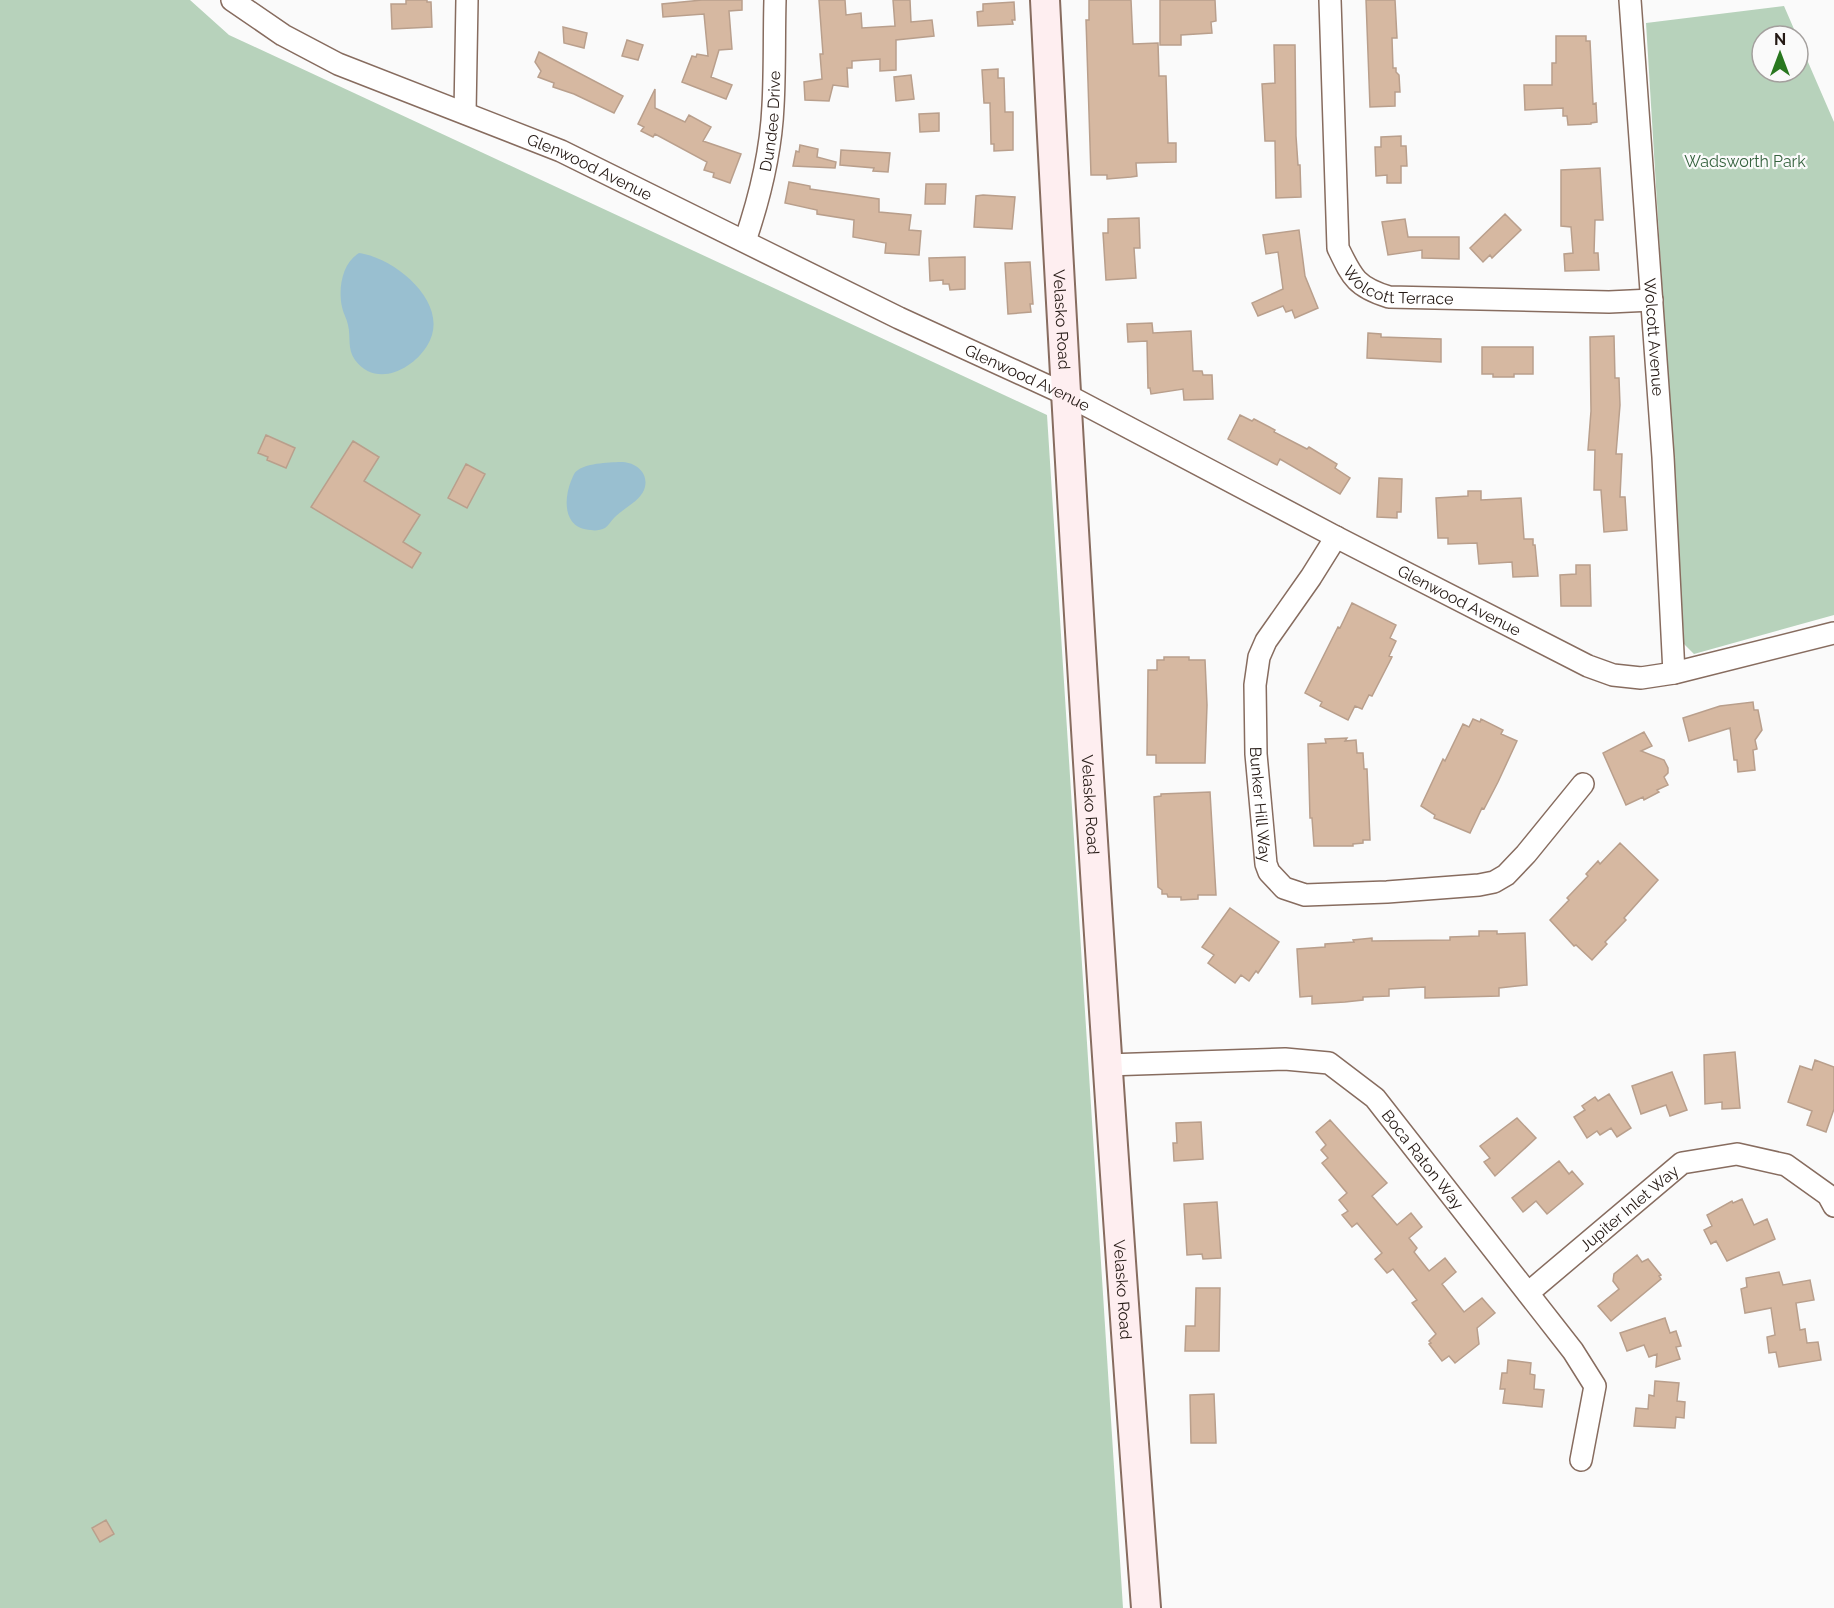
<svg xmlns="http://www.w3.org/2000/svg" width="1834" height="1608" viewBox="0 0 1834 1608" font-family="Raleway,sans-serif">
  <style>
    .green { fill: #b7d2bb }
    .water { fill: #99bfd0 }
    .building { fill: #d6b8a1; stroke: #b99f8c; stroke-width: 1.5 }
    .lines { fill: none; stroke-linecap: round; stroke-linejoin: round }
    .street-casing { stroke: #876c5f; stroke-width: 24 }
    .secondary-casing { stroke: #876c5f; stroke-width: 32 }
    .street { stroke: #fff; stroke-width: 21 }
    .secondary { stroke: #feeef0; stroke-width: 28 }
    .labels { text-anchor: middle; stroke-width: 4.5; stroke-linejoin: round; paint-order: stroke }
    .street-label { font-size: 16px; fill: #241914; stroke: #fafafa }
    .park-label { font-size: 16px; fill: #35623e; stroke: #fafafa }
  </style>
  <rect width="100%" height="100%" fill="#fafafa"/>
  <path class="green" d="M0,0H190L229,35L1047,415L1123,1608H0Z
    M1784,6L1797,36H1762V72H1798V39L1834,122V615L1694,654L1684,644L1646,23Z"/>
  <path class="water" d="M359,253C396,258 453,305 427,346C412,370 376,388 355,360C347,349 351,337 348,325C347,319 343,313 342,307C338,289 342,263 359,253Z
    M623,462C637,463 650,474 644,490C639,502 622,509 614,518C611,521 608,526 605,528C601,530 595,531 591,530C564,529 563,501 571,481C573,477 574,472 578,470C587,463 612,462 623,462Z"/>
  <path class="building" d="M406,0H427V2H431L432,27L392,29L391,4H406Z
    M702,0H742V10L729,11L732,49L719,50L711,77L732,85L726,99L682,82L692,56L696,57L697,54L708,56L704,14L663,17L662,4Z
    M819,0H845L846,15L861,13L862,28L895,26L893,0H910L911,22L932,20L934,36L896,40V70L880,71V59L852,61V68H847L848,87L833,85L829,101L805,100L804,82L822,79L820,54H823Z
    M1089,0H1131L1133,44L1158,43L1159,76H1166L1168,143H1176V162L1136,163L1137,176L1131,177L1107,179V175H1091L1086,20H1089Z
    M1160,0H1215L1216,21L1211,22L1212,33L1181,35V45H1160Z
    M1366,0H1395L1397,38H1392L1393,68H1396V72L1399,75L1400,92H1395V106L1370,107Z
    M1014,2L1015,20H1012L1013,24L978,26L977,12L983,11V4Z
    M563,27L587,33L584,48L564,43Z
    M1556,36H1586V41H1590L1593,104L1596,103L1597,122L1591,123V124L1568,125L1567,116H1563V108L1525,110L1524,85H1552V63H1556Z
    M627,40L643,45L638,60L622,56Z
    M1274,45H1295L1296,136L1298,165H1300L1301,197L1276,198L1275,141H1265L1262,84L1275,83Z
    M539,52L623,96L614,113L574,94L553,87L554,83L538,77L541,71L535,62Z
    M998,69V78H1004L1005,112H1013V150L994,151V144H991L990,103H984L982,70Z
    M911,75L914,99L896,101L894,77Z
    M655,89V108L685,122L689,115L711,127L703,141L741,154L730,183L713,177L714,173L704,170L707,162L655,134L653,137L641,131L644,127L638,124Z
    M939,113V131L920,132L919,114Z
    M1401,136V146H1406L1407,166H1401V183H1387V175L1376,176L1375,147H1381V137Z
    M800,145L818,149L817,157L836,162L835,168L793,166L796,151L799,152Z
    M841,150L890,153L888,172L873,171L874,168L840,165Z
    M1600,168L1603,220H1595L1594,253H1598L1599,270L1565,271L1564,254L1573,253L1571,227L1561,226V170Z
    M789,182L810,186V189L879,199V212L911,215L909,230L921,231L919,255L885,253L886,243L853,237L854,220L817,214V210L785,203Z
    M926,184H946L945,204H925Z
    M983,195L1015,197L1012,229L974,227L976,196Z
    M1505,214L1521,230L1492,258L1490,255L1483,262L1470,248Z
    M1139,218L1140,248H1134L1136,278L1106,280L1103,233H1108V219Z
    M1405,219L1408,237H1459V259L1422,258V250L1388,255L1382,222Z
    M1299,230L1305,276L1318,308L1295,318L1292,310L1286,312L1283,306L1258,316L1252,303L1283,289L1278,252L1266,254L1263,235Z
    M965,257V289L950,290L949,284H943V280L930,281L929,258Z
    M1030,262L1033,304H1030L1031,312L1008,314L1005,263Z
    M1152,323L1153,333L1191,331L1193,371H1202L1203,375H1212L1213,399L1184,400L1183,389L1151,394L1150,388H1148L1147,341L1128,342L1127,324Z
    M1368,333L1381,334V337L1441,339V362L1367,358Z
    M1614,336L1615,378H1619L1620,405L1616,454H1622L1620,497H1625L1627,530L1604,532L1601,490H1594L1595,450H1588L1591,411L1590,337Z
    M1482,347H1533V374H1514V377H1493V374H1482Z
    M1240,415L1252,421L1254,419L1275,430L1274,432L1307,449L1309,447L1337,464L1335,468L1350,478L1340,494L1280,459L1277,465L1228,439Z
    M266,435L295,448L286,468L267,460L268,457L258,453Z
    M353,441L379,457L364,481L420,515L403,542L421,553L412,568L311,507Z
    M466,464L485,474L467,508L448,498Z
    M1379,478L1402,479L1401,512H1397V518L1377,517Z
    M1468,491H1481V500L1521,498L1524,539H1533V545H1535L1538,576L1513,577L1512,562L1479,564L1477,543L1448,544V538H1438L1436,498L1468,496Z
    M1576,565H1590L1591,606H1561L1560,575L1576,574Z
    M1352,603L1396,625L1390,638L1396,641L1389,656L1392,657L1372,696L1369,695L1362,709L1355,706L1348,720L1320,706L1322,702L1305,693L1338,627L1340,628Z
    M1164,657H1189V660H1205L1207,705L1205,763H1156V755H1147L1148,670H1157V660H1164Z
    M1753,702L1754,710H1758L1762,730L1755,740L1757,749L1753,750L1755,770L1738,772L1737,760H1734L1730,728L1689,741L1683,718L1720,706Z
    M1473,719L1480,722L1481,719L1503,730L1501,734L1517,741L1498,782L1484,809L1482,808L1470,833L1434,818L1435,815L1421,806L1443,759L1445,761L1463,724L1469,727Z
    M1644,732L1652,746L1641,751L1664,760L1668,768V773L1664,777L1668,785L1657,790L1659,792L1644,800L1643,797L1626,805L1603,753Z
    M1347,738L1345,741L1356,740L1357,753H1363L1364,769H1367L1370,840H1363V843L1353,844V846H1314L1312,818H1310L1308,744L1326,743L1325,739Z
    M1210,792L1216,895H1198V899L1181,900V897H1168L1167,894H1162V890L1158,887L1154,797L1161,796V794Z
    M1620,843L1658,880L1624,918L1626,920L1605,942L1607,944L1592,960L1576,945L1574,946L1550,920L1569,900L1567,898L1588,876L1586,874L1598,861L1600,864Z
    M1230,908L1279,942L1258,973L1256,971L1249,981L1241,975L1235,983L1208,963L1214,955L1202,947Z
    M1479,931H1497V934L1525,933L1527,985L1499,988V996L1425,998V987L1389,989V996L1363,997V1000L1345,1002L1312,1004V996L1300,997L1297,949L1325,947V944L1354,942L1353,940L1372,938V941L1450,940V937L1479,936Z
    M1735,1052L1740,1108L1722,1109V1102L1705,1104L1704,1055Z
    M1815,1060L1834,1067V1109L1826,1132L1807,1125L1812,1111L1788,1102L1800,1066L1812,1070Z
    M1672,1072L1687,1110L1670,1116L1666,1105L1641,1114L1632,1086Z
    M1609,1094L1631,1128L1617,1137L1611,1128L1600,1135L1597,1131L1587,1138L1574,1117L1585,1110L1582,1106L1595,1097L1598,1101Z
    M1517,1118L1536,1138L1495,1176L1484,1162L1490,1158L1480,1146Z
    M1330,1120L1387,1183L1372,1196L1397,1225L1411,1213L1422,1227L1409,1238L1417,1248L1414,1252L1429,1271L1445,1258L1456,1272L1442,1284L1464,1312L1482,1298L1495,1313L1477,1328L1479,1344L1455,1363L1449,1356L1442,1361L1429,1344L1431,1343L1429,1341L1436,1334L1412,1303L1417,1300L1393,1269L1387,1273L1375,1259L1382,1253L1357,1223L1352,1227L1342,1215L1348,1211L1339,1200L1347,1193L1322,1163L1328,1158L1321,1150L1326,1145L1316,1132Z
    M1201,1122L1203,1159L1174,1161L1173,1143H1177L1176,1123Z
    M1559,1161L1569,1174L1572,1171L1583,1184L1547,1214L1536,1201L1523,1212L1512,1198Z
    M1742,1199L1754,1225L1767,1219L1775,1239L1727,1261L1716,1241L1711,1244L1704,1230L1712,1226L1707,1215L1732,1201L1733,1203Z
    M1217,1202L1221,1258L1203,1259L1202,1254L1187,1255L1184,1204Z
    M1637,1255L1642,1262L1648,1259L1661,1275L1659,1276L1661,1279L1611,1321L1598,1306L1619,1289L1613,1281L1614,1274Z
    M1779,1272L1783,1285L1810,1280L1814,1300L1796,1303L1800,1330L1805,1329L1807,1343L1818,1342L1821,1360L1779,1367L1776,1352L1769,1353L1767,1337L1775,1335L1771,1308L1745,1313L1741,1289L1747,1287L1746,1278Z
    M1196,1288H1220L1219,1351H1185L1186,1326H1195Z
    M1665,1318L1670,1333L1676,1331L1681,1346L1676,1347L1680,1359L1656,1367L1657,1354L1649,1357L1644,1345L1627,1351L1620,1333Z
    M1508,1360L1531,1363L1530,1374L1535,1375L1534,1389L1544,1390L1542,1407L1503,1403L1505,1389H1500L1502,1373H1507Z
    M1655,1381L1679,1383L1677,1401L1685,1402L1684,1418L1676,1417L1675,1428L1634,1426L1636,1408L1648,1409L1649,1395L1654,1396Z
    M1214,1394L1216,1443H1191L1190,1395Z
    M106,1520L114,1534L100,1542L92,1528Z"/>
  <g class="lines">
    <g class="street-casing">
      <g id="street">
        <path id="s1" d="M232,0L283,35L338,64L561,151L899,318L1065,394L1336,537L1588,666L1613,675L1641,678L1674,673L1834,633"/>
        <path id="s2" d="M1330,0L1338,248C1352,277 1356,287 1389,297L1609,302L1652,300"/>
        <path id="s3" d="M1630,0L1663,457L1674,673"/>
        <path d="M465,113L467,0"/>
        <path id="s4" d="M745,241C760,197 771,152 773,106C775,71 774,35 775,0"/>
        <path id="s5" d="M1336,537L1311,577L1266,641L1259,657L1255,685L1256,754L1266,864L1269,872L1284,888L1305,895L1387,892L1479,885L1494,882L1506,875L1526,854L1583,784"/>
        <path id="s6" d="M1107,1065L1285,1059L1329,1063L1375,1098L1573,1351L1595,1386L1581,1460"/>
        <path id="s7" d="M1528,1293L1682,1163L1737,1154L1786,1165L1828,1195L1834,1206"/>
      </g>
    </g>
    <g class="secondary-casing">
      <g id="secondary">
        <path id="s8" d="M1045,0C1072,536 1106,1072 1146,1608"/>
      </g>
    </g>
    <use href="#street" class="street"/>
    <use href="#secondary" class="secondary"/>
  </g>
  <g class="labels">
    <g class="street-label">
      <text dy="6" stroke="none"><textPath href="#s4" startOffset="123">Dundee Drive</textPath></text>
      <text dy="6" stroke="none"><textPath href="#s1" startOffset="396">Glenwood Avenue</textPath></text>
      <text dy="6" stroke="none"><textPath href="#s2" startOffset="328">Wolcott Terrace</textPath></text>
      <text dy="6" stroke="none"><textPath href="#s8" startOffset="320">Velasko Road</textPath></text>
      <text dy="6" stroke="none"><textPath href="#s3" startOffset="338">Wolcott Avenue</textPath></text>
      <text dy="6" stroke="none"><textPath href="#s1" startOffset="882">Glenwood Avenue</textPath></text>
      <text dy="6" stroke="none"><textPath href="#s1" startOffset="1368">Glenwood Avenue</textPath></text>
      <text dy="6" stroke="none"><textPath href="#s8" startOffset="806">Velasko Road</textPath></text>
      <text dy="6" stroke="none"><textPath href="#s5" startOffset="291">Bunker Hill Way</textPath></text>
      <text dy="6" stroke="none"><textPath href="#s6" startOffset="358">Boca Raton Way</textPath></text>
      <text dy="6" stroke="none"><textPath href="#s7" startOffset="132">Jupiter Inlet Way</textPath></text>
      <text dy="6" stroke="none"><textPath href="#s8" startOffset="1292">Velasko Road</textPath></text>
    </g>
    <g class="park-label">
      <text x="1745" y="167">Wadsworth Park</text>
    </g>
  </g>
  <g transform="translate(1780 54)"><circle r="28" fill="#fafafa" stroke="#a4a09e" stroke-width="1.5"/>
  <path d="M0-4.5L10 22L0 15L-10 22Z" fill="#28771f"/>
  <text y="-9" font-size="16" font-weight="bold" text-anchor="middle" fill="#241914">N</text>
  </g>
</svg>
